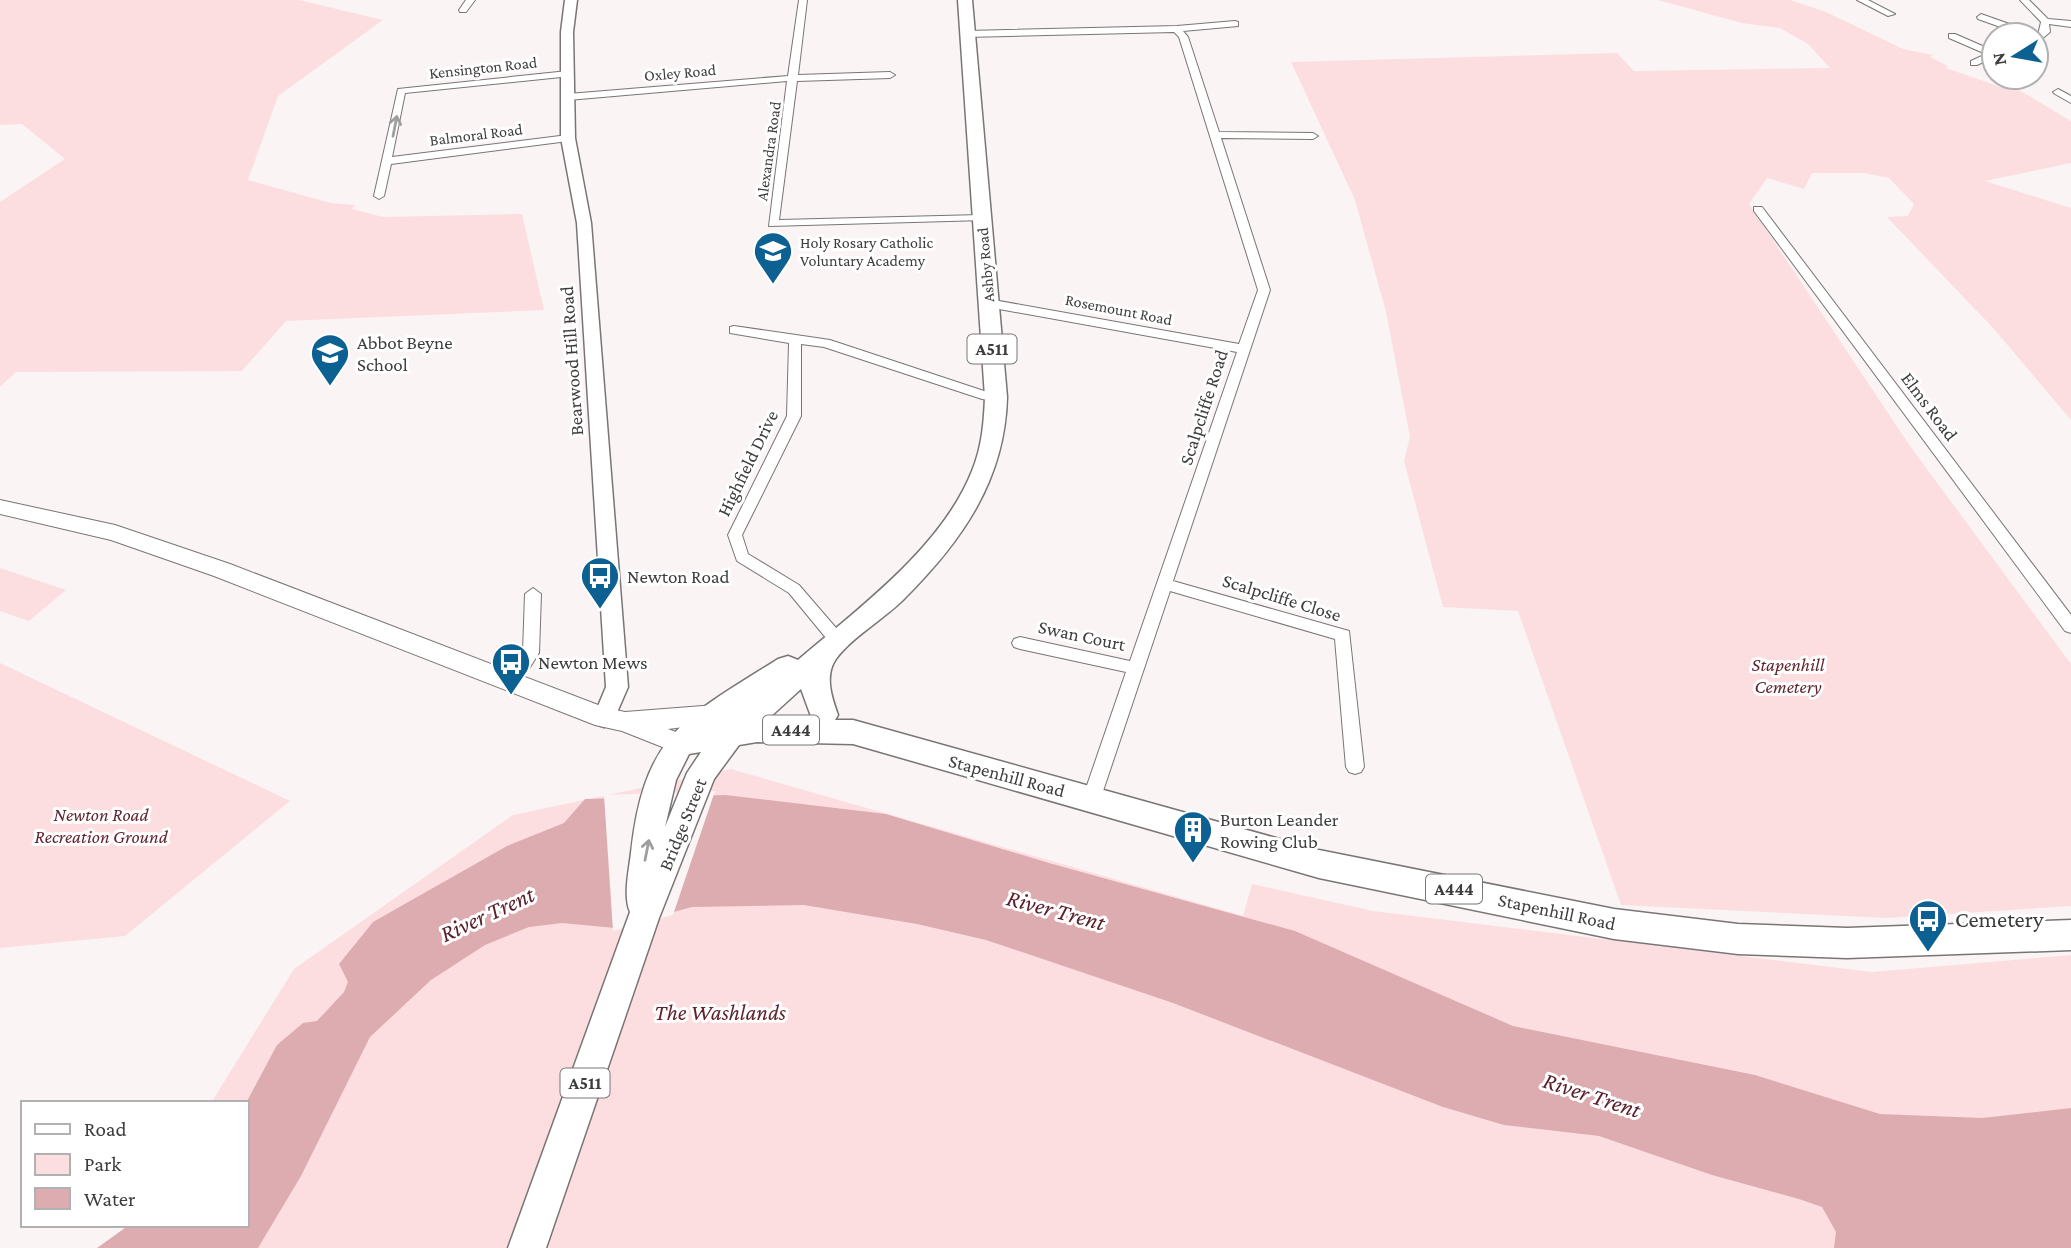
<svg xmlns="http://www.w3.org/2000/svg" width="2071" height="1248" viewBox="0 0 2071 1248" font-family="'Crimson Pro',serif">
  <style>
    .green { fill: #fcdee1 }
    .water { fill: #dcacb0 }
    .pier { fill: #faf4f4 }
    .lines { fill: none; stroke-linecap: round; stroke-linejoin: round }
    .minor-casing { stroke: #7a7575; stroke-width: 2 }
    .tertiary-casing { stroke: #7a7575; stroke-width: 3 }
    .secondary-casing { stroke: #7a7575; stroke-width: 2 }
    .trunk-casing { stroke: #7a7575; stroke-width: 3 }
    .minor { fill: #fff; fill-rule: evenodd }
    .tertiary { fill: #fff; fill-rule: evenodd }
    .secondary { fill: #fff; fill-rule: evenodd }
    .trunk { fill: #fff; fill-rule: evenodd }
    .oneway { stroke: #9e9e9e }
    .labels { text-anchor: middle; stroke-width: 6; stroke-linejoin: round; paint-order: stroke }
    .far-street-label { font-size: 16px; fill: #3e3c3c; stroke: #fff }
    .far-poi-label { font-size: 16px; fill: #3e3c3c; stroke: #fff; text-anchor: start }
    .shield { fill: #fff; stroke: #787676; stroke-width: 2 }
    .shield-label { font-size: 18px; font-weight: bold; fill: #3e3c3c }
    .poi-label { font-size: 19px; fill: #3e3c3c; stroke: #fff; text-anchor: start }
    .street-label { font-size: 19px; fill: #3e3c3c; stroke: #fff }
    .park-label { font-size: 19px; font-style: italic; fill: #60242f; stroke: #fff }
    .near-poi-label { font-size: 23px; fill: #3e3c3c; stroke: #fff; text-anchor: start }
    .near-park-label { font-size: 23px; font-style: italic; fill: #60242f; stroke: #fff }
    .near-water-label { font-size: 24px; font-style: italic; fill: #591e29; stroke: #fff }
  </style>
  <rect width="100%" height="100%" fill="#faf4f4"/>
  <path class="green" d="M0,0H299L383,20L278,96L248,180L331,203L355,205L352,209L383,217L522,214L544,310L286,321L242,371L16,372L0,387V202L65,159L22,124L0,125Z
    M1658,0H1790L1826,12L1903,49L1933,55L1930,57L1948,66L1946,68L2003,88L2012,86L2071,121V163L1985,181L2071,208V420L1994,329L1887,217L1908,216L1914,204L1889,178L1864,173H1812L1804,189L1767,178L1749,204L1910,446L2071,664V906L1887,918L1621,905L1518,611L1443,607L1404,461L1410,437L1386,312L1355,200L1291,62L1617,53L1634,71L1830,68L1808,44L1780,28L1742,23Z
    M0,568L66,590L29,621L0,611Z
    M0,663L290,801L125,936L0,948Z
    M731,769L1243,916L1252,884L1373,911L1872,972L2071,955V1248H122L247,1225V1103H211L294,969L513,815Z"/>
  <path class="water" d="M725,795L886,814L1049,863L1295,931L1513,1026L1755,1075L1880,1114L1982,1118L2071,1108V1248H1834L1836,1232L1822,1207L1799,1199L1712,1175L1599,1136L1504,1125L1443,1107L1173,1003L986,940L917,924L804,905L692,907L615,928L562,923L529,927L485,945L431,980L370,1037L301,1176L258,1248H97L129,1225H247L246,1103L277,1045L303,1023L317,1021L344,992L348,982L339,964L373,922L507,846L564,823L585,799Z"/>
  <path class="pier" d="M715,791L673,915L613,931L604,795Z"/>
  <g class="lines">
    <g class="minor-casing">
      <path id="minor" d="M466,0H475L466,12H460L459,10Z
        M799,0H807L798,75L890,72L895,75L890,78L797,81L779,220L981,215L985,216V220L769,226L787,81L568,100L563,97L568,94L788,76Z
        M1857,0H1868L1895,14L1888,16Z
        M2020,0H2029L2048,19L2071,21V27L2049,24L2050,32L2036,44L2041,22Z
        M1981,14L2035,33L2037,35H2023L1978,19L1977,17Z
        M1235,21L1238,22V26L1183,31L1188,37L1219,132L1313,133L1318,136L1313,139L1221,138L1270,290L1173,581L1349,631L1364,767L1361,772L1355,774L1349,772L1346,767L1335,639L1170,591L1101,797L1098,802L1092,805L1086,802L1083,797L1126,672L1020,649L1014,647L1012,643L1014,639L1020,637L1130,661L1237,352L988,307L982,303L988,299L1239,344L1258,290L1179,37L1174,32L967,37L962,34L967,31L1177,26Z
        M1949,34H1955L1994,51V57L1977,65H1971V61L1986,54L1949,38Z
        M568,71L571,72V76L405,93L392,157L568,135L573,138L568,141L391,164L384,196L379,199L374,196L398,89Z
        M2058,89L2071,96V103L2055,94L2053,92Z
        M1754,207H1762L2071,615V633L2065,631L1754,211Z
        M734,326L830,340L984,391L1001,394L1003,397L996,401L982,399L824,347L801,344V416L742,535L748,554L799,585L843,636L845,640L843,644H831L789,593L737,561L728,535L787,416L789,343L730,333V327Z
        M533,588L541,594L539,653L518,686H506L504,681L523,652L525,594Z"/>
    </g>
    <g class="tertiary-casing">
      <path id="tertiary" d="M565,0H577L573,32L575,138L591,223L628,687L612,724L604,727L596,724L593,718L606,687L577,223L561,138V32Z"/>
    </g>
    <g class="secondary-casing">
      <path id="secondary" d="M0,500L115,525L230,564L606,708L625,712L716,705L725,708L728,715L725,722L668,729L689,737L692,744L689,751L680,754L622,731L595,725L214,576L111,540L0,514Z"/>
    </g>
    <g class="trunk-casing">
      <path id="trunk" d="M958,0H972L1007,397C1005,481 961,542 904,599C884,619 851,638 836,659C824,676 832,698 838,715L835,720H853L1319,850L1614,909L1738,924L1847,928L2071,920V950L1847,958L1738,954L1614,939L1319,878L853,744L757,742L739,745L714,779L659,918L546,1248H508L630,912C623,896 629,870 631,853C644,733 685,718 778,659L788,656L798,660C859,608 942,547 972,471C982,447 984,422 985,397ZM801,689L812,719H768ZM701,752L687,773L665,827L676,780L689,754Z"/>
    </g>
    <use href="#minor" class="minor"/>
    <use href="#tertiary" class="tertiary"/>
    <use href="#secondary" class="secondary"/>
    <use href="#trunk" class="trunk"/>
  </g>
  <defs><path id="oneway-shaft" d="M-6 0H5M1.5-3L5.5 0L1.5 3" fill="none" stroke-width="1.6" stroke-linecap="round" stroke-linejoin="round" transform="scale(1.75)"/></defs>
  <g class="oneway">
    <use href="#oneway-shaft" transform="translate(395 126) rotate(-79)"/>
    <use href="#oneway-shaft" transform="translate(647 850) rotate(-79)"/>
  </g>
  <defs>
    <g id="school-pin" transform="scale(2.0125)"><path d="M0 17L-7.5 6A9.5 9.5 0 1 1 7.5 6Z" fill="#0d6092" stroke="#fff"/><path d="M0-5L7-2L0 1L-7-2ZM-4 1L0 2.5L4 1V4Q0 6-4 4Z" fill="#fff"/></g>
    <g id="bus-pin" transform="scale(2.0125)"><path d="M0 17L-7.5 6A9.5 9.5 0 1 1 7.5 6Z" fill="#0d6092" stroke="#fff"/><path d="M-5-6H5V4H4V6H2V4H-2V6H-4V4H-5ZM-3.5-4V0h7V-4ZM-3.5 1.2v1.5H-2V1.2ZM2 1.2v1.5H3.5V1.2Z" fill="#fff"/></g>
    <g id="building-pin" transform="scale(2.0125)"><path d="M0 17L-7.5 6A9.5 9.5 0 1 1 7.5 6Z" fill="#0d6092" stroke="#fff"/><path d="M-4-6H4V6H1V3H-1V6H-4ZM-2.5-4.3h1.7v1.8h-1.7ZM.8-4.3h1.7v1.8H.8ZM-2.5-1h1.7V.8h-1.7ZM.8-1h1.7V.8H.8Z" fill="#fff"/></g>
  </defs>
  <g fill-rule="evenodd">
    <use href="#school-pin" x="773" y="251"/>
    <use href="#school-pin" x="330" y="353"/>
    <use href="#bus-pin" x="600" y="576"/>
    <use href="#bus-pin" x="511" y="662"/>
    <use href="#building-pin" x="1193" y="830"/>
    <use href="#bus-pin" x="1928" y="919"/>
  </g>
  <g class="labels">
    <g class="far-street-label">
      <text transform="translate(483 67) rotate(-6)" y="6">Kensington Road</text>
      <text transform="translate(680 72) rotate(-5)" y="6">Oxley Road</text>
      <text transform="translate(476 134) rotate(-7)" y="6">Balmoral Road</text>
      <text transform="translate(768 151) rotate(-82)" y="6">Alexandra Road</text>
      <text transform="translate(985 265) rotate(-95)" y="6">Ashby Road</text>
      <text transform="translate(1119 309) rotate(11)" y="6">Rosemount Road</text>
    </g>
    <g class="far-poi-label">
      <text x="800" y="248">Holy Rosary Catholic<tspan x="800" dy="18">Voluntary Academy</tspan></text>
    </g>
    <g class="shield">
      <rect x="967.5" y="334.5" width="49" height="29" rx="5"/>
      <rect x="763" y="715.5" width="56" height="29" rx="5"/>
      <rect x="1426" y="874.5" width="56" height="29" rx="5"/>
      <rect x="560.5" y="1068.5" width="49" height="29" rx="5"/>
    </g>
    <g class="shield-label">
      <text x="992" y="355">A511</text>
      <text x="791" y="736">A444</text>
      <text x="1454" y="895">A444</text>
      <text x="585" y="1089">A511</text>
    </g>
    <g class="poi-label">
      <text x="357" y="349">Abbot Beyne<tspan x="357" dy="22">School</tspan></text>
      <text x="627" y="583">Newton Road</text>
      <text x="538" y="669">Newton Mews</text>
      <text x="1220" y="826">Burton Leander<tspan x="1220" dy="22">Rowing Club</tspan></text>
    </g>
    <g class="street-label">
      <text transform="translate(571 361) rotate(-94)" y="7">Bearwood Hill Road</text>
      <text transform="translate(1930 406) rotate(53)" y="7">Elms Road</text>
      <text transform="translate(1203 407) rotate(-72)" y="7">Scalpcliffe Road</text>
      <text transform="translate(747 463) rotate(-64)" y="7">Highfield Drive</text>
      <text transform="translate(1282 597) rotate(17)" y="7">Scalpcliffe Close</text>
      <text transform="translate(1082 635) rotate(12)" y="7">Swan Court</text>
      <text transform="translate(1007 775) rotate(15)" y="7">Stapenhill Road</text>
      <text transform="translate(682 824) rotate(-68)" y="7">Bridge Street</text>
      <text transform="translate(1557 911) rotate(12)" y="7">Stapenhill Road</text>
    </g>
    <g class="park-label">
      <text x="1788" y="671">Stapenhill<tspan x="1788" dy="22">Cemetery</tspan></text>
      <text x="101" y="821">Newton Road<tspan x="101" dy="22">Recreation Ground</tspan></text>
    </g>
    <g class="near-poi-label">
      <text x="1955" y="927">Cemetery</text>
    </g>
    <g class="near-park-label">
      <text x="720" y="1020">The Washlands</text>
    </g>
    <g class="near-water-label">
      <text transform="translate(1056 910) rotate(15)" y="8">River Trent</text>
      <text transform="translate(487 914) rotate(-25)" y="8">River Trent</text>
      <text transform="translate(1592 1095) rotate(18)" y="8">River Trent</text>
    </g>
  </g>
  <rect x="21" y="1101" width="228" height="126" fill="#ffffff" stroke="#b2b1b1" stroke-width="2"/>
  <rect x="35" y="1124" width="35" height="10" fill="#ffffff" stroke="#b2b1b1" stroke-width="2"/>
  <text x="84" y="1136" font-size="21" fill="#3e3c3c">Road</text>
  <rect x="35" y="1154" width="35" height="21" fill="#fcdee1" stroke="#b2b1b1" stroke-width="2"/>
  <text x="84" y="1171" font-size="21" fill="#3e3c3c">Park</text>
  <rect x="35" y="1188" width="35" height="21" fill="#dcacb0" stroke="#b2b1b1" stroke-width="2"/>
  <text x="84" y="1206" font-size="21" fill="#3e3c3c">Water</text>
  <g transform="translate(2015 56) rotate(259)"><circle r="33" fill="#ffffff" stroke="#b2b1b1" stroke-width="2"/>
  <path d="M0-5L12 26L0 18L-12 26Z" fill="#0d6092"/>
  <text y="-10" font-size="19" font-weight="bold" text-anchor="middle" fill="#3e3c3c">N</text>
  </g>
</svg>
